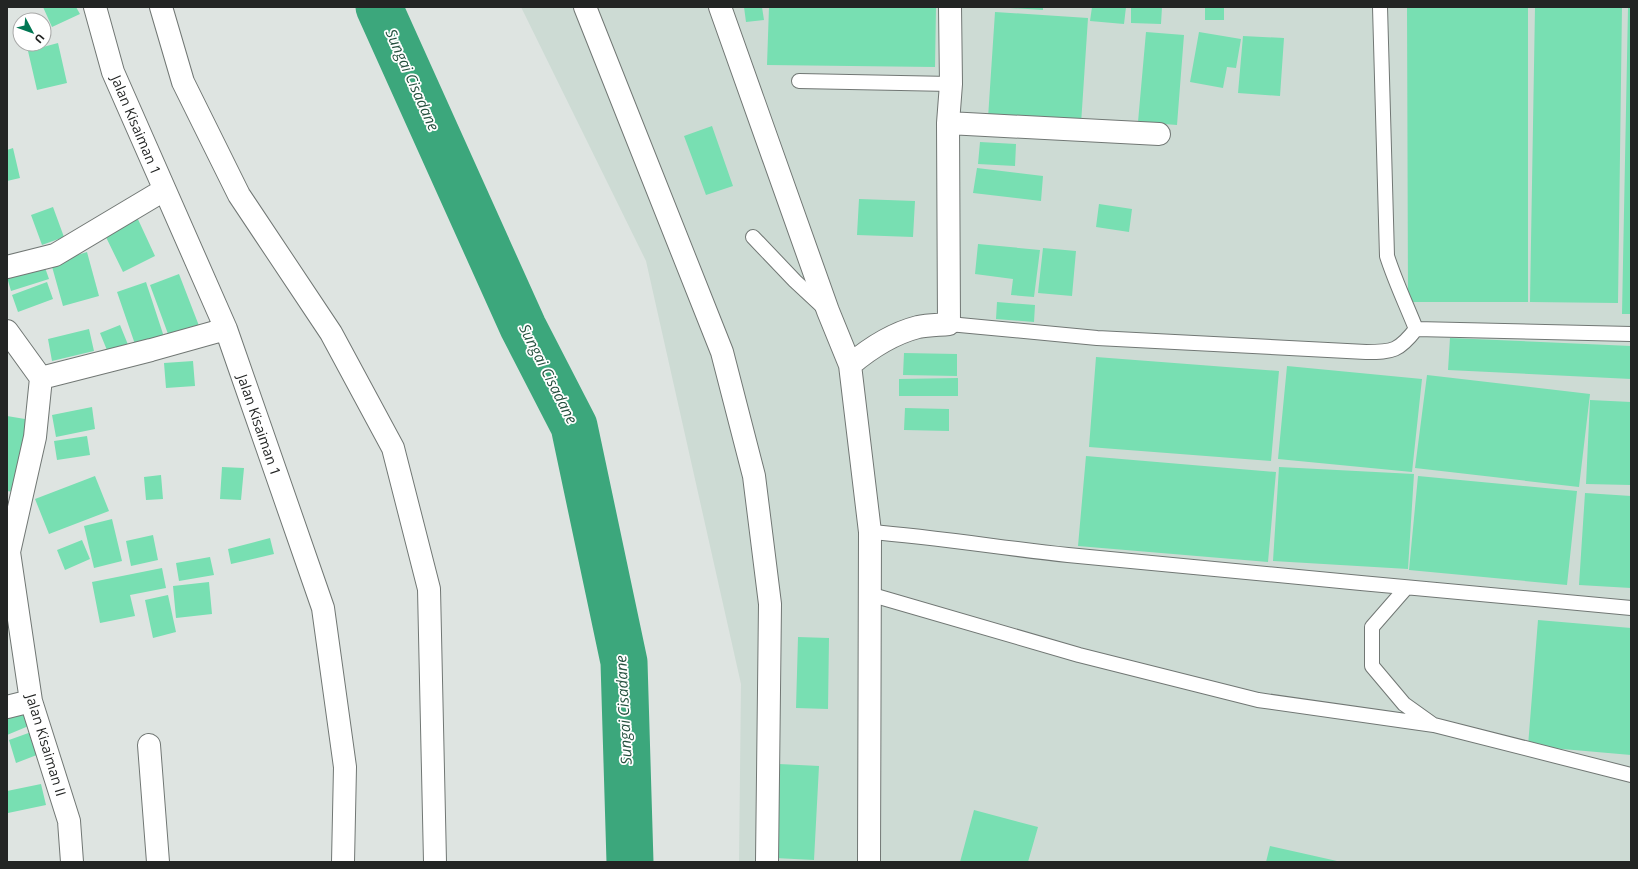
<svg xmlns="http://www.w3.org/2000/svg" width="1638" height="869" viewBox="0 0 1638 869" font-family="'Open Sans',sans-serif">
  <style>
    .built { fill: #cddbd4 }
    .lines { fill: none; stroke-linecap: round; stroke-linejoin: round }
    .river { stroke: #3ca77c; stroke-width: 47 }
    .building { fill: #78dfb2 }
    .lane-casing { stroke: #717774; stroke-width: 16 }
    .street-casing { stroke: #717774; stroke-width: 24 }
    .lane { stroke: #fff; stroke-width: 14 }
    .street { stroke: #fff; stroke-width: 22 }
    .labels { text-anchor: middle; stroke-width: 3.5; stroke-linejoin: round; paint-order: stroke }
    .street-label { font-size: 14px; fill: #232524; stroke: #fff }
    .water-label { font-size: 15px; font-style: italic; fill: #25503e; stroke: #fff }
  </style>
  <rect width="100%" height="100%" fill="#dee4e1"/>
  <path class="built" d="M521,7H1631V862H739L741,684L646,261Z"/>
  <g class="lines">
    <path class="river" d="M379,7L523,327L574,426L624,662L630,862"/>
  </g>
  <path class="building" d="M43,7H76L80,14L52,27Z
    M744,7H762L764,20L746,22Z
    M769,7H936L935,67L767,65Z
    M1010,7H1043V10L1010,8Z
    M1092,7H1126L1124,24L1090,21Z
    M1131,7H1162L1161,24L1131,23Z
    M1205,7H1224V20H1205Z
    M1407,7H1528V302H1408Z
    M1535,7H1622L1618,303L1530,302Z
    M1628,7H1631V314H1622Z
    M995,12L1088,18L1081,124L988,118Z
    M1146,32L1184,35L1177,125L1138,122Z
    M1199,32L1241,39L1236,68L1227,67L1223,88L1190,82Z
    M1243,36L1284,38L1280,96L1238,93Z
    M58,43L67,83L37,90L28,51Z
    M712,126L733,186L706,195L684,136Z
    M980,142L1016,144L1015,166L978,164Z
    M13,148L20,178L7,181V150Z
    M977,168L1043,176L1041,201L973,193Z
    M859,199L915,201L913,237L857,235Z
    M1099,204L1132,209L1129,232L1096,227Z
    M53,207L64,237L42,245L31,215Z
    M136,215L155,256L123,272L103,231Z
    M978,244L1040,250L1034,297L1011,295L1013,279L975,274Z
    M1043,248L1076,251L1072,296L1038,293Z
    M87,252L99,296L63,306L51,263Z
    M43,262L49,279L11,291L7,277Z
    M179,274L201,331L171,342L150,285Z
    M47,282L53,299L18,312L12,295Z
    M146,282L165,340L137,350L117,292Z
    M997,302L1035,305L1034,322L996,319Z
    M120,325L131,352L111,360L100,333Z
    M89,329L94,351L52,361L48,339Z
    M1450,338L1631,346V379L1448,370Z
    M904,353L957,354V376L903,375Z
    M1096,357L1279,371L1271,461L1089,447Z
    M193,361L195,386L166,388L164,363Z
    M1287,366L1422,379L1412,472L1278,459Z
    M1427,375L1590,394L1579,487L1415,468Z
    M958,378V396H899V379Z
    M1590,400L1631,402V485L1586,484Z
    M92,407L95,429L56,437L52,415Z
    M905,408L949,409V431L904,430Z
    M7,416L31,420L21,493L7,491Z
    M87,436L90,455L57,460L54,441Z
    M1086,456L1276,472L1268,562L1078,546Z
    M222,467L244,468L241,500L220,499Z
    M1279,467L1414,474L1408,569L1273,561Z
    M161,475L163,499L146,500L144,477Z
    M95,476L109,511L49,534L35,499Z
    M1418,476L1577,491L1567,585L1409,570Z
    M1585,493L1631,496V588L1579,585Z
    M112,519L122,561L94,568L84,526Z
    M153,535L158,560L131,566L126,541Z
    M270,538L274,554L231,564L228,549Z
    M82,540L90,559L65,570L57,550Z
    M210,557L214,575L179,581L176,563Z
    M162,568L166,588L130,595L135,616L100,623L92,582Z
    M209,582L212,614L176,618L173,586Z
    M168,595L176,632L153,638L145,600Z
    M1538,620L1631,628V755L1528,746Z
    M798,637L829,638L828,709L796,708Z
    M23,705L31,725L7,735V711Z
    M34,731L42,753L16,763L9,740Z
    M779,764L819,766L814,860L775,858Z
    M41,784L46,805L8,813L7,791Z
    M974,810L1038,827L1028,862H960Z
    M1270,846L1337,861L1336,862H1266Z"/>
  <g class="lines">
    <g class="lane-casing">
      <path id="lane" d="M799,81L951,84
        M753,237L795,281L824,308
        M949,324L1097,338L1366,352C1393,352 1399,351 1416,329C1406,304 1395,281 1387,256L1380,7
        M1416,329L1631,334
        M870,532C936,537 1002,548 1068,555C1256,573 1443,591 1631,608
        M1406,588L1372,627V666L1404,704L1432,724
        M869,594L1079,655L1258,700L1434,725L1631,775"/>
    </g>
    <g class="street-casing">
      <path id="street" d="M95,7L113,72L226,329L323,608L345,767L343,862
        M161,7L183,82L239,195L331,333L393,448L429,589L435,862
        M585,7L722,352L754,476L770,604L767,862
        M720,7L828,311L850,365L870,532L869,862
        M948,123L1159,134
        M7,267L55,255L164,190
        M7,331L41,378L35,437L9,552L31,701L69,821L72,862
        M850,365C870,348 891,334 918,327C928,325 939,325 949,324L948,123L951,84L950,7
        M41,378L151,350L226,329
        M7,707L31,701
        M149,745L158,862"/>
    </g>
    <use href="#lane" class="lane"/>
    <use href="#street" class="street"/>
  </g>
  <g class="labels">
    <g class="street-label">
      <text transform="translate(136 125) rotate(67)" y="5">Jalan Kisaiman 1</text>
      <text transform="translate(259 425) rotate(71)" y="5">Jalan Kisaiman 1</text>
      <text transform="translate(46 745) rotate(73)" y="5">Jalan Kisaiman II</text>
    </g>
    <g class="water-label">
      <text transform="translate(412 80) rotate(66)" y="5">Sungai Cisadane</text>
      <text transform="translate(548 374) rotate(63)" y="5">Sungai Cisadane</text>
      <text transform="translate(624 710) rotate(-93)" y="5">Sungai Cisadane</text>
    </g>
  </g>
  <rect width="1638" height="869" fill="none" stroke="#232524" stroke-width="16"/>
  <g transform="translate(32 32) rotate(131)"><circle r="19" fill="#ffffff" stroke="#a7a8a7"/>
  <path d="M0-3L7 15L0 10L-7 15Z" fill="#017753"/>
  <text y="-6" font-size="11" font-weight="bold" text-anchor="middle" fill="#232524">U</text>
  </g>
</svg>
